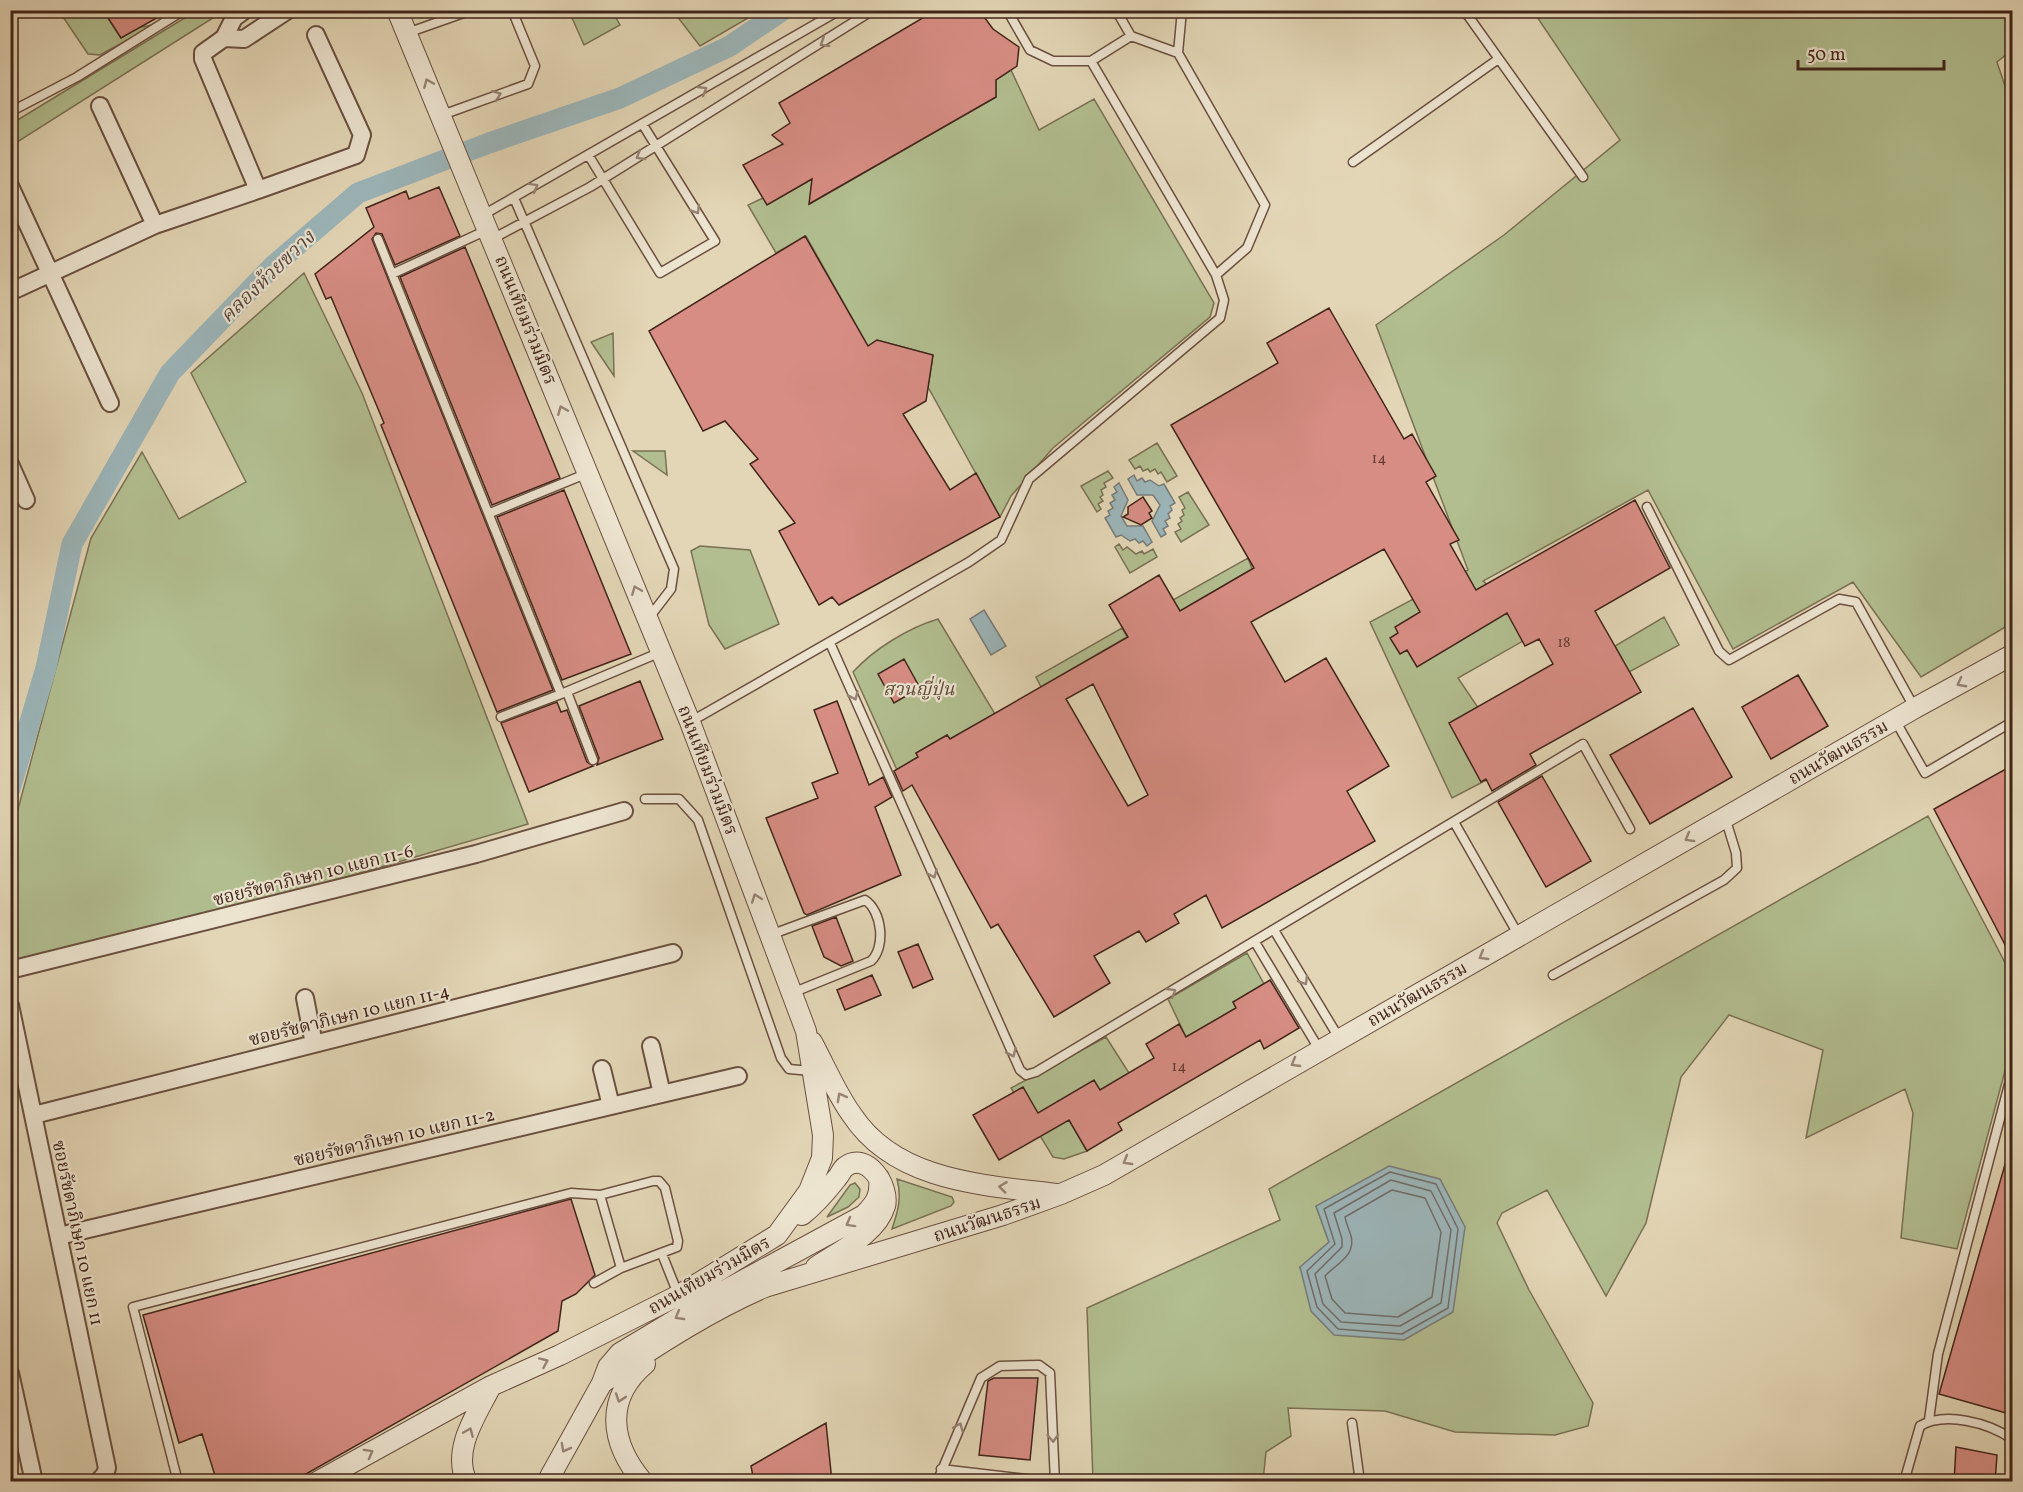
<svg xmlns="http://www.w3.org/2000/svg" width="2023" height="1492" viewBox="0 0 2023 1492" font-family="Vollkorn,'Noto Serif Thai',serif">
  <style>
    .green { fill: #b2be90; stroke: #7a7154; stroke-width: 1.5; fill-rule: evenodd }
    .water { fill: #9cb6ba; stroke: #787c7a; stroke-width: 1.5 }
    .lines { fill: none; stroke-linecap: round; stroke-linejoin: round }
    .shore { stroke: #6e6d6a; stroke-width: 1.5 }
    .canal { stroke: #9cb6ba; stroke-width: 21 }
    .building { fill: #d78d84; stroke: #412419; stroke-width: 1.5; fill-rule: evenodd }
    .service-casing { stroke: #6a5040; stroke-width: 11 }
    .minor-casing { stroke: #6a5040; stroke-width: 20 }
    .tertiary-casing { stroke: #6a5040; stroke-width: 22 }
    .service { stroke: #ede4d0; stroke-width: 8 }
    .minor { stroke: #ede4d0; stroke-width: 16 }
    .tertiary { stroke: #ede4d0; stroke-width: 20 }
    .oneway { stroke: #978474 }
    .labels { text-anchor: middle; stroke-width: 4.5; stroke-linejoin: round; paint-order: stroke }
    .number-label { font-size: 15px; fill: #663e34 }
    .street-label { font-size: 18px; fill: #412419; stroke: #ede4d0 }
    .park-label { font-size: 18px; font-style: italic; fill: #5d4a37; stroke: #ede4d0 }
    .water-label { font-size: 20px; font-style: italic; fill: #584841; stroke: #ede4d0 }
  </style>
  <rect width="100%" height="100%" fill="#e3d6b6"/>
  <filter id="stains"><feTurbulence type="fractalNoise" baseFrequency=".00333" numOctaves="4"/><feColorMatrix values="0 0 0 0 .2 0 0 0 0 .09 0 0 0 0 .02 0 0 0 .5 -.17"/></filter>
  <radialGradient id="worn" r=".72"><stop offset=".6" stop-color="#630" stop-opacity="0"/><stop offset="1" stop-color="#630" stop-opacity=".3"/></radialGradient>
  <path class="green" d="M1996,10L2012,24V50L1997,62L2012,107V623L1921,677L1853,582L1733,649L1648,490L1483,581L1544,629L1458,678L1479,709L1496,775L1452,798L1370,622L1468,570L1376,325L1504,235L1620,140L1533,11Z
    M59,11H103L121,38L137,28L157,24L100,55L88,54Z
    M196,11H224L11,146V124Z
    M569,11H612L620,25L584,45Z
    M673,11H760L700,46Z
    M1011,70L1039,130L1094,99L1214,303L1210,317L1053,448L1011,496L1000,517L928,387L933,355L877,340L868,346L806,236L776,253L748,205L763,198L768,204L812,179L810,204L996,97V80Z
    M304,273L362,393L528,824L316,886L11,961V835L91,538L142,452L179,519L246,482L191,373Z
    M613,333L614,376L591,342Z
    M1157,443L1177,476L1167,482L1161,472L1158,474L1155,469L1150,472L1148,469L1143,471L1140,466L1135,469L1129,460Z
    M633,451H665L667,475Z
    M1108,471L1113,478L1104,483L1106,487L1101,490L1103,495L1100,497L1103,501L1098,504L1101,509L1097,512L1081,486Z
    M1188,492L1209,525L1181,542L1175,532L1181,529L1178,524L1182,521L1180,518L1184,515L1182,510L1185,508L1179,497Z
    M1119,544L1123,550L1127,547L1136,554L1142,551L1144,554L1153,549L1157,557L1130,573L1115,547Z
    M700,546L750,550L779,624L725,649L709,625L691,551Z
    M1248,558L1252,569L1180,611L1173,600Z
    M1664,617L1679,645L1629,672L1615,646Z
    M938,619L995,714L950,739L947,735L916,753L918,757L897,770L853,672C874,649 908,628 938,619Z
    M1122,628L1127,637L1041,687L1036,677Z
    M1928,816L2012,976V1045L1957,1249L1901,1238L1913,1113L1905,1089L1806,1138L1823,1050L1729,1015L1681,1077L1646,1223L1606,1296L1547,1190L1502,1213L1497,1223L1529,1290L1593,1403L1588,1426L1555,1435L1455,1432L1385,1411L1288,1408L1291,1436L1266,1452L1263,1481H1093L1087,1308L1280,1220L1269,1189ZM1316,1206L1404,1340L1300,1268L1329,1242Z
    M1247,953L1264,984L1233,1002L1236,1008L1186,1037L1168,999Z
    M1106,1037L1129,1073L1100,1090L1058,1101L1087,1151L1064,1159L1053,1157L1011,1088Z
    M897,1179L952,1197L954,1202L951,1206L892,1229C898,1211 902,1197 897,1179Z
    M855,1183L860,1189L859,1197L848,1207L827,1217L850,1185Z"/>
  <path class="water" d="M1134,475L1137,481L1142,478L1145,482L1150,480L1159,486L1164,484L1175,503L1170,506L1172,510L1168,514L1170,518L1165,521L1168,526L1163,529L1166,534L1161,537L1152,521L1160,505L1153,495H1137L1128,479Z
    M1119,483L1128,500L1121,516L1127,526H1143L1152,542L1147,546L1143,541L1139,543L1135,539L1130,541L1121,535L1116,537L1105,518L1110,515L1108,511L1113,508L1110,503L1115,500L1112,495L1117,492L1114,487Z
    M984,610L1006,646L991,655L970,619Z
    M1389,1166L1440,1179L1465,1227L1453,1312L1404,1340L1334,1335L1311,1311L1300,1267L1329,1242L1316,1206Z"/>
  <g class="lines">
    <path class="shore" d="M1390,1172L1436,1184L1458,1229L1448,1308L1402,1334L1338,1329L1317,1307L1307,1271L1335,1244L1324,1209Z
      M1391,1180L1431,1191L1451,1230L1441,1303L1400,1326L1341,1322L1323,1304L1315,1274L1342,1247V1239L1334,1213Z
      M1392,1190L1425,1198L1441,1232L1432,1297L1398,1317L1345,1313L1332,1299L1325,1276C1336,1264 1356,1256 1351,1236C1349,1229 1346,1223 1345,1217Z"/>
    <path class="canal" d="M10,789L46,668L72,544L170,373L273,266L358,193L489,143L620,98L730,46L783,10"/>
  </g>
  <path class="building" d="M103,10H171L121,38Z
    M936,10H979L993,29L1019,47L1017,66L996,80V97L809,204L812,179L767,205L743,165L783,144L772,135L790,123L779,103Z
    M439,187L460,236L395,265L382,234L376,233L372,239L553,690L497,712L381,425L384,423L331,297L326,299L315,274L374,227L366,208L406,191L409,199Z
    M805,236L868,346L877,340L933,355L926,401L903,414L950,490L976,473L1000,517L839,605L832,597L819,605L779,531L795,523L750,464L758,459L725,421L703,431L649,331Z
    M465,247L560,478L492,505L400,277Z
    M1329,308L1404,439L1412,434L1436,476L1426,482L1459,540L1450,544L1476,590L1635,500L1670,568L1595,611L1641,692L1530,754L1536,765L1492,791L1486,779L1481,782L1449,723L1553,664L1539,639L1525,646L1507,613L1417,667L1407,650L1400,654L1390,638L1398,633L1395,627L1420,612L1384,549L1251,622L1285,682L1326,658L1389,766L1347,791L1375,841L1222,928L1206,895L1174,914L1179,923L1146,942L1139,931L1094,956L1110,983L1054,1017L998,924L991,928L912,785L903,791L894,771L918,757L916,753L947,735L950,739L1128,637L1109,605L1159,575L1180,611L1254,568L1171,425L1278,363L1267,343ZM1093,684L1148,795L1128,806L1066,699Z
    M564,490L631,654L562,680L497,517Z
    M1143,497L1152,511L1149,513L1152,518L1141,525L1123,517L1128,514V507Z
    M904,659L920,688L894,703L878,674Z
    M1798,675L1828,726L1771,759L1742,707Z
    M640,681L663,739L597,765L599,758L579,706Z
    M837,701L869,785L883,777L892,797L875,807L901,875L807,915L804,913L766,818L818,798L812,783L838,773L814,710Z
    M557,702L561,712L567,710L587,762L593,766L529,792L501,723Z
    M1693,708L1732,777L1650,824L1610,755Z
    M2013,765V960L1934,809Z
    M1542,776L1591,861L1546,887L1498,802Z
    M836,917L853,961L841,966L824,957L812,926Z
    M918,944L933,979L913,988L898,952Z
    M872,975L881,995L845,1010L837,990Z
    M1270,980L1299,1028L1264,1049L1260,1040L1118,1123L1122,1130L1087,1151L1069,1120L999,1160L973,1115L1023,1087L1038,1113L1094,1080L1100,1090L1154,1058L1146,1044L1179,1024L1186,1037L1236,1008L1233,1002Z
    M2008,1154L2013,1155V1415L1939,1394Z
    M571,1199L595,1275L576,1294L562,1301L558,1331L292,1482H217L202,1434L179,1443L143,1315Z
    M994,1378H1038L1030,1460L979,1455L988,1381Z
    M826,1423L832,1482H754L751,1466Z
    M1956,1447L1997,1455L1995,1482H1954Z"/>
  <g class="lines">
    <g class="service-casing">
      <path id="service" d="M1007,10L1030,50L1053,61H1091L1131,36
        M1464,10L1583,177
        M407,33L472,10
        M1178,53L1182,10
        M1091,61L1216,275
        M10,112L77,77L184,10
        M442,115L528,84L535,66L512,10
        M589,156L660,273L715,241L643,125
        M1353,162L1497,60
        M514,198L674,569L671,589L648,619
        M483,215L840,10
        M378,239L561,694L661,652
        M492,239L590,187L873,10
        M392,274L487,230
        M1647,507L1719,651L1729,660L1839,599L1856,602L1914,707
        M490,513L588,473
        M830,643L1020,1070L1026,1075L1036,1072L1583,744L1630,829
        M567,692L593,760
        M501,717L561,694
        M1895,720L1925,773L2012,722
        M690,722L969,562L1001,540L1029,479L1220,318L1224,300L1216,275L1247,248L1265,205L1178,53L1131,36L1116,10
        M645,799H679L698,820L781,1058L789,1069L811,1071
        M1454,822L1519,936
        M1274,930L1339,1038
        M770,935L865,900C882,911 886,947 871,961L792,993
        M1255,942L1319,1049
        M1553,975L1724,880L1737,868L1736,853L1725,817
        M662,1254L678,1294
        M594,1283L621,1268
        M1929,1420L1938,1354L2012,1073
        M1352,1423L1360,1482
        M941,1469L1051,1482
        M178,1482L133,1307L571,1193L600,1195L653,1181H659L665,1188L678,1241L677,1247L621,1268L600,1195
        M937,1482L981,1378L1000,1366L1039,1365L1050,1373L1055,1482
        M1904,1482L1920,1426C1945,1411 1989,1423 2012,1439"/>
    </g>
    <g class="minor-casing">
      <path id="minor" d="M245,10L234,18L224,38L244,39L288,10
        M100,106L155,225
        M10,186L110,403
        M258,190L356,155L362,135L316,35
        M10,292L155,225L258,190L203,59V53L224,38
        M10,464L26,500
        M10,970L476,854L624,811
        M305,998L314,1044
        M10,1005L107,1468L105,1474L98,1482
        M651,1046L662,1094
        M602,1069L611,1106
        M34,1115L673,953
        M59,1236L738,1076
        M10,1373L34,1482"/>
    </g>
    <g class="tertiary-casing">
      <path id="tertiary" d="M812,1042C825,1066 836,1093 852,1115C896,1182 985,1185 1056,1194
        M802,1215C816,1204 826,1192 837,1178C840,1175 842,1169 845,1167C867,1150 890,1187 885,1206C877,1234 838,1252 816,1267
        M602,1383C653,1347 707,1312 765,1287L1003,1215L1061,1194L1104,1175L1915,708L2012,655
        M317,1482L491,1386L560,1355L679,1295L777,1235L809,1191L822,1158L823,1135L806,1031L690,722L397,10
        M467,1482C451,1450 477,1414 491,1386
        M547,1482L602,1383L608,1367L620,1353L720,1293L864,1215C876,1203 881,1195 879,1178
        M643,1482C610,1443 604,1399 645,1364"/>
    </g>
    <use href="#service" class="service"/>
    <use href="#minor" class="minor"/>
    <use href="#tertiary" class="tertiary"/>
  </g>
  <defs><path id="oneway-chevron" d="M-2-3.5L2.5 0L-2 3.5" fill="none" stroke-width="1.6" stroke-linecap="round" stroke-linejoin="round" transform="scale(1.5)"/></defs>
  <g class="oneway">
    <use href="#oneway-chevron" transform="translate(824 43) rotate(148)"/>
    <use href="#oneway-chevron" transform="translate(428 83) rotate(-113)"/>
    <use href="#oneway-chevron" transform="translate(703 90) rotate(-30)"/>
    <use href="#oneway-chevron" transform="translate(497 95) rotate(-20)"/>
    <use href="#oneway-chevron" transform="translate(640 156) rotate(149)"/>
    <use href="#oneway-chevron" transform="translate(534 187) rotate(-29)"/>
    <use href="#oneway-chevron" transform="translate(696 210) rotate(58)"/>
    <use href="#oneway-chevron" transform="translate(562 410) rotate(-112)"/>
    <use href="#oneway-chevron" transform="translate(636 590) rotate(-112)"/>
    <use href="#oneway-chevron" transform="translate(1961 683) rotate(152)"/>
    <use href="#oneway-chevron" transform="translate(854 696) rotate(66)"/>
    <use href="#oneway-chevron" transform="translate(1689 838) rotate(150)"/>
    <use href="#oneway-chevron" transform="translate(933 874) rotate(66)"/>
    <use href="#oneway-chevron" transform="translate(756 898) rotate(-110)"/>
    <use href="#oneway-chevron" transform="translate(1483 956) rotate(150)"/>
    <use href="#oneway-chevron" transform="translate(1304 981) rotate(59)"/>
    <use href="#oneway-chevron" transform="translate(1172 992) rotate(-31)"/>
    <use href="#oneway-chevron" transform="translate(1012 1053) rotate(66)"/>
    <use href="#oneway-chevron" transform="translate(1295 1063) rotate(150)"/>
    <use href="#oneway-chevron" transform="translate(841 1097) rotate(-119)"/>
    <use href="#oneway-chevron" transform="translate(1127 1161) rotate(150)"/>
    <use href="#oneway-chevron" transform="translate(1003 1187) rotate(-173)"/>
    <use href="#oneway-chevron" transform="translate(850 1223) rotate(151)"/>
    <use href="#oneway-chevron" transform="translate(679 1316) rotate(150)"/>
    <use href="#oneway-chevron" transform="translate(544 1362) rotate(-24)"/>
    <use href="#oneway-chevron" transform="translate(620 1398) rotate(109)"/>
    <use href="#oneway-chevron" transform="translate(959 1427) rotate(-67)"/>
    <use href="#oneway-chevron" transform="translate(469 1432) rotate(-67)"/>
    <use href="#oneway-chevron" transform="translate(1053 1438) rotate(87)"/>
    <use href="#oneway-chevron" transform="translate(565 1448) rotate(118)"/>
    <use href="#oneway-chevron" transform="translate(369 1453) rotate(-29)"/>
  </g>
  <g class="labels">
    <g class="number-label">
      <text x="1379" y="463">14</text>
      <text x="1564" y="647">18</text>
      <text x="1179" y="1071">14</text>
    </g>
    <g class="street-label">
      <text transform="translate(526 320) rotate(68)" y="6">ถนนเทียมร่วมมิตร</text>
      <text transform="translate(1838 752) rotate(-30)" y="6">ถนนวัฒนธรรม</text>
      <text transform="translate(708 770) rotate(69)" y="6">ถนนเทียมร่วมมิตร</text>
      <text transform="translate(313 875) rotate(-14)" y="6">ซอยรัชดาภิเษก 10 แยก 11-6</text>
      <text transform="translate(1417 994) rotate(-30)" y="6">ถนนวัฒนธรรม</text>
      <text transform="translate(349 1015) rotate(-14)" y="6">ซอยรัชดาภิเษก 10 แยก 11-4</text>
      <text transform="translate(394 1137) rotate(-13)" y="6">ซอยรัชดาภิเษก 10 แยก 11-2</text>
      <text transform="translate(987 1219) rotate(-18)" y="6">ถนนวัฒนธรรม</text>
      <text transform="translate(78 1233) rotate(78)" y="6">ซอยรัชดาภิเษก 10 แยก 11</text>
      <text transform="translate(709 1275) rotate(-30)" y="6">ถนนเทียมร่วมมิตร</text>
    </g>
    <g class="park-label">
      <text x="919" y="695">สวนญี่ปุ่น</text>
    </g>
    <g class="water-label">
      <text transform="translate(267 276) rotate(-44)" y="7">คลองห้วยขวาง</text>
    </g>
  </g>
  <rect width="2023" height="1492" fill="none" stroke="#e3d6b6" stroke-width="36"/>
  <rect x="12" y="12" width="1999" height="1468" fill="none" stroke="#412419" stroke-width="3"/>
  <rect x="18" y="18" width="1987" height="1456" fill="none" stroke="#412419" stroke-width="1.5"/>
  <path d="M1798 60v9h146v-9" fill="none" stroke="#412419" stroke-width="3"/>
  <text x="1807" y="60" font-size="18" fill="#412419" stroke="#ede4d0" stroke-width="4.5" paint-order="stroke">50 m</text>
  <rect width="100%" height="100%" filter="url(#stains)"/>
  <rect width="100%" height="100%" fill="url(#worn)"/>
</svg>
